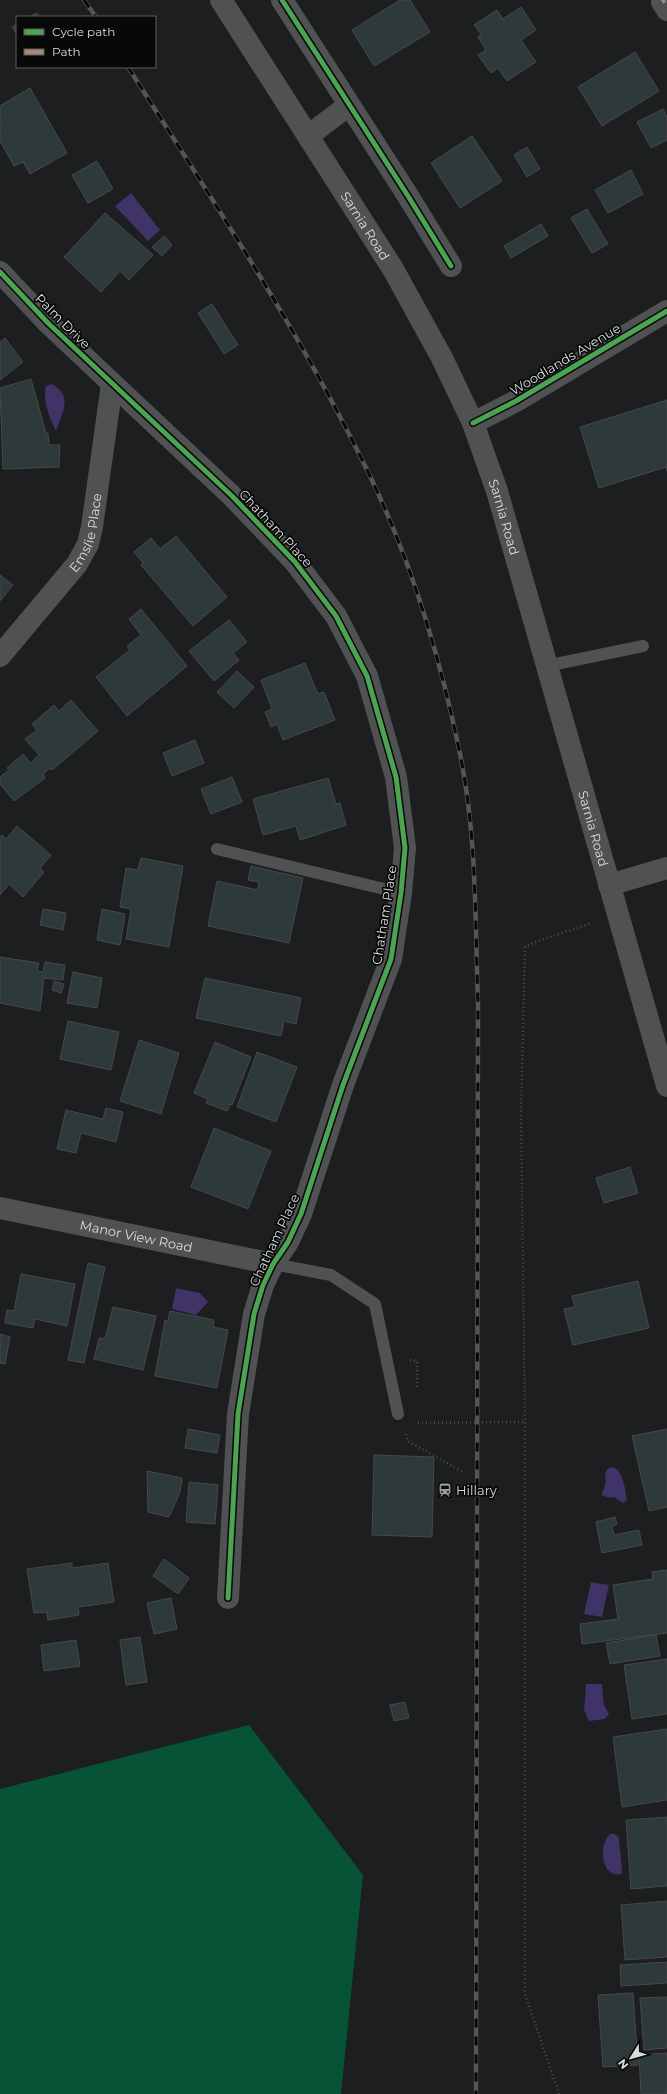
<svg xmlns="http://www.w3.org/2000/svg" width="667" height="2094" viewBox="0 0 667 2094" font-family="Montserrat,sans-serif">
  <style>
    .forest { fill: #065435 }
    .water { fill: #3f3367 }
    .building { fill: #2e393a; stroke: #47494a }
    .lines { fill: none; stroke-linecap: round; stroke-linejoin: round }
    .path { stroke: #4c4e4f; stroke-width: 2.5; stroke-dasharray: 1 3; stroke-linecap: butt }
    .lane { stroke: #505152; stroke-width: 12 }
    .street { stroke: #505152; stroke-width: 22 }
    .secondary { stroke: #505152; stroke-width: 22 }
    .rail-casing { stroke: #535556; stroke-width: 4.5 }
    .rail { stroke: #070808; stroke-width: 3; stroke-dasharray: 9; stroke-linecap: butt }
    .quiet { stroke: #a5887d; stroke-width: 4; stroke-dasharray: 8 4; stroke-linecap: butt }
    .cycleway-casing { stroke: #070808; stroke-width: 8 }
    .cycleway { stroke: #4ca352; stroke-width: 5 }
    .labels { text-anchor: middle; stroke-width: 3.5; stroke-linejoin: round; paint-order: stroke }
    .street-label { font-size: 13px; fill: #daddde; stroke: #070808 }
    .poi-label { font-size: 13px; fill: #daddde; stroke: #070808; text-anchor: start }
  </style>
  <rect width="100%" height="100%" fill="#1c1e1f"/>
  <path class="forest" d="M249,1725L363,1875L341,2094H0V1789Z"/>
  <path class="water" d="M131,193L160,230L148,241L115,206Z
    M52,384C74,397 62,412 56,431C50,419 42,400 46,386Z
    M176,1288L200,1293L208,1302L196,1315L172,1309Z
    M611,1467C624,1469 625,1490 627,1500L623,1503L614,1497L610,1498L602,1495C602,1491 604,1489 605,1485C607,1478 602,1471 611,1467Z
    M591,1582L609,1585L602,1617L584,1614Z
    M586,1684H602L604,1705L609,1714L605,1719L589,1721L584,1710Z
    M610,1834H615L619,1838C619,1844 623,1871 622,1874C601,1879 598,1845 610,1834Z"/>
  <path class="building" d="M400,0H410L430,32L374,66L352,30Z
    M521,7L536,30L521,40L536,62L507,81L498,68L491,73L478,55L486,50L478,37L481,34L474,25L497,10L503,19Z
    M37,13L39,17H29Z
    M17,24V34L12,27Z
    M635,52L659,91L602,126L578,87Z
    M30,88L67,153L30,174L23,162L14,166L0,141V127L2,126L0,123V106Z
    M663,109L667,117V140L651,148L637,122Z
    M472,136L502,181L460,208L431,163Z
    M527,147L540,169L527,177L514,155Z
    M97,161L113,189L88,203L72,175Z
    M631,170L643,194L608,213L595,190Z
    M587,209L608,244L592,253L571,218Z
    M105,213L153,255L129,280L120,271L101,292L64,257Z
    M541,224L548,236L511,258L504,246Z
    M164,236L172,245L162,256L152,247Z
    M212,304L238,345L224,354L198,313Z
    M5,338L23,362L0,380V342Z
    M31,379L46,433H48L49,445H60L59,467L3,469L0,388Z
    M667,400V471L666,467L599,488L580,427Z
    M176,536L227,597L193,626L141,565L143,563L134,552L151,538L160,549Z
    M0,575L13,585L0,601Z
    M141,609L187,666L127,716L96,677L130,650L127,646L141,635L129,619Z
    M229,620L247,642L233,653L239,660L214,681L189,651Z
    M305,663L318,694L324,692L335,720L283,740L277,724L271,727L265,712L272,709L261,680Z
    M237,671L254,687L234,708L217,692Z
    M71,700L98,731L52,770L50,768L43,774L45,778L14,801L0,784V777L9,770L7,768L23,754L31,763L39,755L25,739L37,730L32,724L54,705L59,711Z
    M195,740L204,763L172,776L163,753Z
    M232,777L242,802L211,814L201,789Z
    M328,778L336,804L340,803L346,825L300,840L296,826L263,835L253,799Z
    M17,826L51,855L40,868L44,872L23,897L9,884L0,895V837L2,835L6,839Z
    M141,858L183,866L169,947L126,939L131,909L120,907L126,868L138,870Z
    M251,866L303,878L289,943L208,926L217,881L258,890L259,882L248,880Z
    M43,909L66,913L63,930L40,925Z
    M102,909L125,914L120,945L97,940Z
    M0,957L39,963L37,971L43,972L45,962L65,965L63,980L44,978L40,1011L0,1003Z
    M73,972L102,978L97,1008L67,1003Z
    M205,978L301,998L296,1024L284,1021L281,1036L196,1018Z
    M54,981L64,984L61,993L52,990Z
    M68,1021L119,1032L111,1070L60,1059Z
    M139,1040L179,1053L161,1114L120,1101Z
    M215,1042L251,1057L232,1105L230,1104L227,1111L206,1103L208,1099L194,1093Z
    M257,1052L297,1067L276,1122L237,1107Z
    M106,1108L123,1112L116,1142L81,1133L76,1153L57,1149L66,1110L103,1119Z
    M214,1128L271,1151L248,1209L191,1187Z
    M630,1167L638,1193L604,1203L596,1178Z
    M88,1263L105,1267L84,1363L68,1360Z
    M21,1274L75,1284L67,1326L35,1319L33,1328L5,1323L7,1310L14,1311Z
    M638,1281L649,1328L573,1345L564,1309L575,1307L572,1296Z
    M113,1307L156,1316L143,1370L94,1359L99,1338L105,1339Z
    M170,1311L214,1320L213,1327L228,1330L217,1388L155,1376L165,1320L168,1321Z
    M0,1334L10,1337L5,1364L0,1363Z
    M188,1429L220,1435L217,1453L185,1448Z
    M667,1429V1507L649,1511L632,1436Z
    M374,1455L434,1457L432,1537L372,1535Z
    M147,1471L182,1478L180,1492L169,1517L148,1512Z
    M189,1482L218,1485L215,1524L186,1522Z
    M615,1517L617,1524L612,1526L614,1535L639,1530L642,1545L602,1553L596,1522Z
    M164,1559L189,1578L178,1594L153,1576Z
    M72,1563V1568L108,1563L114,1602L78,1607L79,1615L48,1620L47,1612L34,1613L27,1569Z
    M667,1570V1633L582,1644L580,1624L618,1619L613,1585L653,1579L652,1572Z
    M171,1598L177,1629L154,1634L147,1603Z
    M656,1635L660,1656L610,1664L606,1643Z
    M140,1637L147,1682L126,1685L120,1640Z
    M76,1640L80,1666L44,1671L41,1645Z
    M667,1659V1714L632,1719L624,1665Z
    M405,1702L409,1718L394,1721L390,1705Z
    M667,1729V1800L622,1807L613,1737Z
    M667,1817V1886L631,1889L626,1820Z
    M667,1901V1957L625,1960L621,1905Z
    M667,1962V1983L621,1986L620,1965Z
    M633,1993L638,2065L603,2067L598,1995Z
    M667,1997V2048L644,2050L640,1998Z
    M667,2053V2094H641L639,2055Z"/>
  <g class="lines">
    <path class="path" d="M410,1360L417,1361V1389
      M418,1423L525,1422
      M406,1434L408,1441L464,1473
      M559,2094L525,1994V1422L521,1112L525,947L538,941L592,923"/>
    <path class="lane" d="M546,666L643,646
      M217,849L401,893
      M273,1264L331,1275L375,1304L398,1414"/>
    <g class="street">
      <path d="M282,0L408,196L451,266"/>
      <path d="M662,2L667,10"/>
      <path d="M308,136L349,105"/>
      <path d="M0,272L48,323L232,496L295,562L336,616L367,676L396,777L405,848L401,893L391,959L343,1085L301,1214L288,1242L273,1264L263,1285L254,1314L238,1414L228,1598"/>
      <path d="M473,423L516,401L667,311"/>
      <path id="s1" d="M0,656L77,564L88,544L92,527L112,384"/>
      <path d="M609,885L667,868"/>
      <path id="s2" d="M0,1208L273,1264"/>
    </g>
    <path class="secondary" id="s3" d="M221,0L393,269L442,358L473,423L497,491L667,1086"/>
    <g class="rail-casing">
      <path id="rail" d="M84,0L96,17
        M128,67C213,201 301,333 370,476C411,561 441,661 460,754C477,835 475,921 478,1003L476,2094"/>
    </g>
    <use href="#rail" class="rail"/>
    <path class="quiet" d="M662,2L665,0"/>
    <g class="cycleway-casing">
      <path id="cycleway" d="M282,0L408,196L451,266
        M0,272L48,323L232,496L295,562L336,616L367,676L396,777L405,848L401,893L391,959L343,1085L301,1214L288,1242L273,1264L263,1285L254,1314L238,1414L228,1598
        M473,423L516,401L667,311"/>
    </g>
    <use href="#cycleway" class="cycleway"/>
  </g>
  <defs>
    <g id="station-bare" transform="scale(1.08)"><path d="M-3-6H3Q5-6 5-4V2Q5 4 3 4L4.5 6H3L1.5 4h-3L-3 6H-4.5L-3 4Q-5 4-5 2V-4Q-5-6-3-6ZM-3.5-4v3h7v-3ZM-3.5 1v1.5H-2V1ZM2 1v1.5H3.5V1Z" fill="#989a9b" stroke="#070808" stroke-width="2.5" paint-order="stroke"/></g>
  </defs>
  <g fill-rule="evenodd">
    <use href="#station-bare" x="445" y="1490"/>
  </g>
  <g class="labels">
    <g class="street-label">
      <text dy="5" stroke="none"><textPath href="#s3" startOffset="268">Sarnia Road</textPath></text>
      <text transform="translate(63 321) rotate(45)" y="5">Palm Drive</text>
      <text transform="translate(565 359) rotate(-31)" y="5">Woodlands Avenue</text>
      <text dy="5" stroke="none"><textPath href="#s3" startOffset="592">Sarnia Road</textPath></text>
      <text transform="translate(276 528) rotate(47)" y="5">Chatham Place</text>
      <text dy="5" stroke="none"><textPath href="#s1" startOffset="153">Emslie Place</textPath></text>
      <text dy="5" stroke="none"><textPath href="#s3" startOffset="916">Sarnia Road</textPath></text>
      <text transform="translate(384 915) rotate(-81)" y="5">Chatham Place</text>
      <text dy="5" stroke="none"><textPath href="#s2" startOffset="139">Manor View Road</textPath></text>
      <text transform="translate(274 1240) rotate(-65)" y="5">Chatham Place</text>
    </g>
    <g class="poi-label">
      <text x="456" y="1495">Hillary</text>
    </g>
  </g>
  <rect x="16" y="16" width="140" height="52" fill="#070808" stroke="#5b5d5e"/>
  <rect x="24" y="29" width="20" height="6" fill="#4ca352" stroke="#5b5d5e"/>
  <text x="52" y="36" font-size="12" fill="#daddde">Cycle path</text>
  <rect x="24" y="49" width="20" height="6" fill="#a5887d" stroke="#5b5d5e"/>
  <text x="52" y="56" font-size="12" fill="#daddde">Path</text>
  <g transform="translate(631 2058) rotate(233)" stroke="#070808" stroke-width="3" paint-order="stroke">
  <path d="M0-3L7 15L0 10L-7 15Z" fill="#daddde"/>
  <text y="-6" font-size="11" font-weight="bold" text-anchor="middle" fill="#daddde">N</text>
  </g>
</svg>
